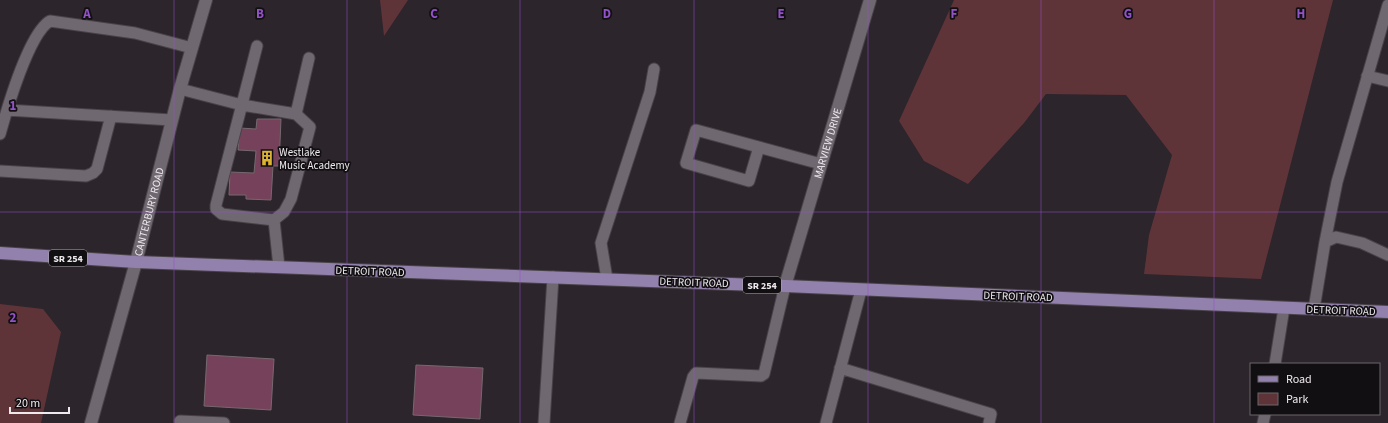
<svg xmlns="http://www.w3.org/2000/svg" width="1388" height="423" viewBox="0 0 1388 423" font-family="'Source Sans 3',sans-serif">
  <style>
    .green { fill: #5f3438 }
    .building { fill: #76425b; stroke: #75696e }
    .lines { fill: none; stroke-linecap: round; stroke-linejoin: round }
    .lane-casing { stroke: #484348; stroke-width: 13 }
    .street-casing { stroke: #484348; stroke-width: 14 }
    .secondary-casing { stroke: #484348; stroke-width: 14 }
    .primary-casing { stroke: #484348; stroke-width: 14 }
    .lane { stroke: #706870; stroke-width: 11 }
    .street { stroke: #706870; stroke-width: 12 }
    .secondary { stroke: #706870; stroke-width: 12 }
    .primary { stroke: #9381ad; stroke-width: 12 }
    .grid { fill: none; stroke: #9252c8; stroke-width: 1; stroke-opacity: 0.55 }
    .labels { text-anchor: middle; stroke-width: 3.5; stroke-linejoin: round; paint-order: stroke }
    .shield { fill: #120f12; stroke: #aba8ab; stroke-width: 1 }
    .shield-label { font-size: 10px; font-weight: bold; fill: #ede9ed }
    .street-label { font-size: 11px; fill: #ede9ed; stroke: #120f12 }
    .poi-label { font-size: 11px; fill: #ede9ed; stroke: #120f12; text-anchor: start }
    .grid-label { font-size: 13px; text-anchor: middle; font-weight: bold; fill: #9252c8; stroke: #120f12; stroke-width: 3.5; stroke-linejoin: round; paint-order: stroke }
  </style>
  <rect width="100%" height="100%" fill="#2c252c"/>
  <path class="green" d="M380,0H408L384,36Z
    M954,0H1333L1261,279L1144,274L1149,235L1172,155L1126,95L1046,94L1024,123L968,184L924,161L899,121Z
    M0,304L43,309L61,332L41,423H0Z"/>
  <path class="building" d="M257,119H281L279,166H273L271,200L246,199V195H229L230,172L254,173L256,151L238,150L240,128L256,129Z
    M207,355L274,359L271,410L204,406Z
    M416,365L483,368L480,419L413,415Z"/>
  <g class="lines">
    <g class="lane-casing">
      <path id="lane" d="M257,46L216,205V209L222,214L274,220L279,267
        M1367,76L1388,81
        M180,89L242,105L296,114
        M7,110L172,120
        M0,134C7,109 29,33 50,21L135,33L192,48
        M759,147L749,181L686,163L696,130L821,164
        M0,171L86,176L93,173L97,169L111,116
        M274,220L284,212L291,199L310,127L296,114L309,58
        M1325,242L1337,182L1388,5
        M607,279L601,243L650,92L654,69
        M1314,309L1325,242L1336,237L1362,243L1388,255
        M1275,364L1284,308
        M840,368L991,414L989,423
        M180,421L224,423
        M544,423L553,277
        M680,423L693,377L696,373L761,376L764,374L785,286
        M826,423L861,290
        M1263,423L1265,414"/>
    </g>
    <g class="street-casing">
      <g id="street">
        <path id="s1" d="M785,286L870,0"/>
      </g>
    </g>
    <g class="secondary-casing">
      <g id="secondary">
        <path id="s2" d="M91,423L136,262L180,89L206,0"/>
      </g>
    </g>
    <g class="primary-casing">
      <path id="primary" d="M0,253L136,262L785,286L1388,312"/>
    </g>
    <use href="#lane" class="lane"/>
    <use href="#street" class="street"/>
    <use href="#secondary" class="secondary"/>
    <use href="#primary" class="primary"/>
  </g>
  <path class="grid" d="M174,0V423M347,0V423M520,0V423M694,0V423M868,0V423M1041,0V423M1214,0V423M0,212H1388"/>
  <defs>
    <g id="building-bare" transform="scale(1.2)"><path d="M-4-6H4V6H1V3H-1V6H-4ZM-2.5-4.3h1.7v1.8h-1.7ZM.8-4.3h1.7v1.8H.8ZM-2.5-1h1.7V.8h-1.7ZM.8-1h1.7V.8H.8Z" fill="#dcb233" stroke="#120f12" stroke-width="2.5" paint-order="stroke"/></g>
  </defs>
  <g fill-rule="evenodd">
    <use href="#building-bare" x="267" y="158"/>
  </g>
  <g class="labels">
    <g class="shield">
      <rect x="49" y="250" width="38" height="16" rx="3"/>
      <rect x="743" y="277" width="38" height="16" rx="3"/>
    </g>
    <g class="shield-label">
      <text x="68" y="262">SR 254</text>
      <text x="762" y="289">SR 254</text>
    </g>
    <g class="street-label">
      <text dy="4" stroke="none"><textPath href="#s1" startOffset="149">MARVIEW DRIVE</textPath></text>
      <text dy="4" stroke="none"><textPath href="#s2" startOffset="219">CANTERBURY ROAD</textPath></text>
      <text transform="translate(370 271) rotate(2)" y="4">DETROIT ROAD</text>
      <text transform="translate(694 282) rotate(2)" y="4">DETROIT ROAD</text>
      <text transform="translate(1018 296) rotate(2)" y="4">DETROIT ROAD</text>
      <text transform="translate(1341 310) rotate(2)" y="4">DETROIT ROAD</text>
    </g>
    <g class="poi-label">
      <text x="279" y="156">Westlake<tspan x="279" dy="13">Music Academy</tspan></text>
    </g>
  </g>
  <g class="grid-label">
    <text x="87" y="18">A</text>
    <text x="260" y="18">B</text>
    <text x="434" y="18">C</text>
    <text x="607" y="18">D</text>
    <text x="781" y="18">E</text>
    <text x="954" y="18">F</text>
    <text x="1128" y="18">G</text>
    <text x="1301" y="18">H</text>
    <text x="13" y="110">1</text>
    <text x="13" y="322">2</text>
  </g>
  <rect x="1250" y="363" width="130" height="52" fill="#120f12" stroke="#6a666a"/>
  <rect x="1258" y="376" width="20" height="6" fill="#9381ad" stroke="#6a666a"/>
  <text x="1286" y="383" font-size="12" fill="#ede9ed">Road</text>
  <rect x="1258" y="393" width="20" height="12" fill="#5f3438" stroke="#6a666a"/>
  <text x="1286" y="403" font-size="12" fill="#ede9ed">Park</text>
  <path d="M10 407v6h59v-6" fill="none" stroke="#ede9ed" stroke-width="2"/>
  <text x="16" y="407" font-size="12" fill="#ede9ed" stroke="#120f12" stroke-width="3" paint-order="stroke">20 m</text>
</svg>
